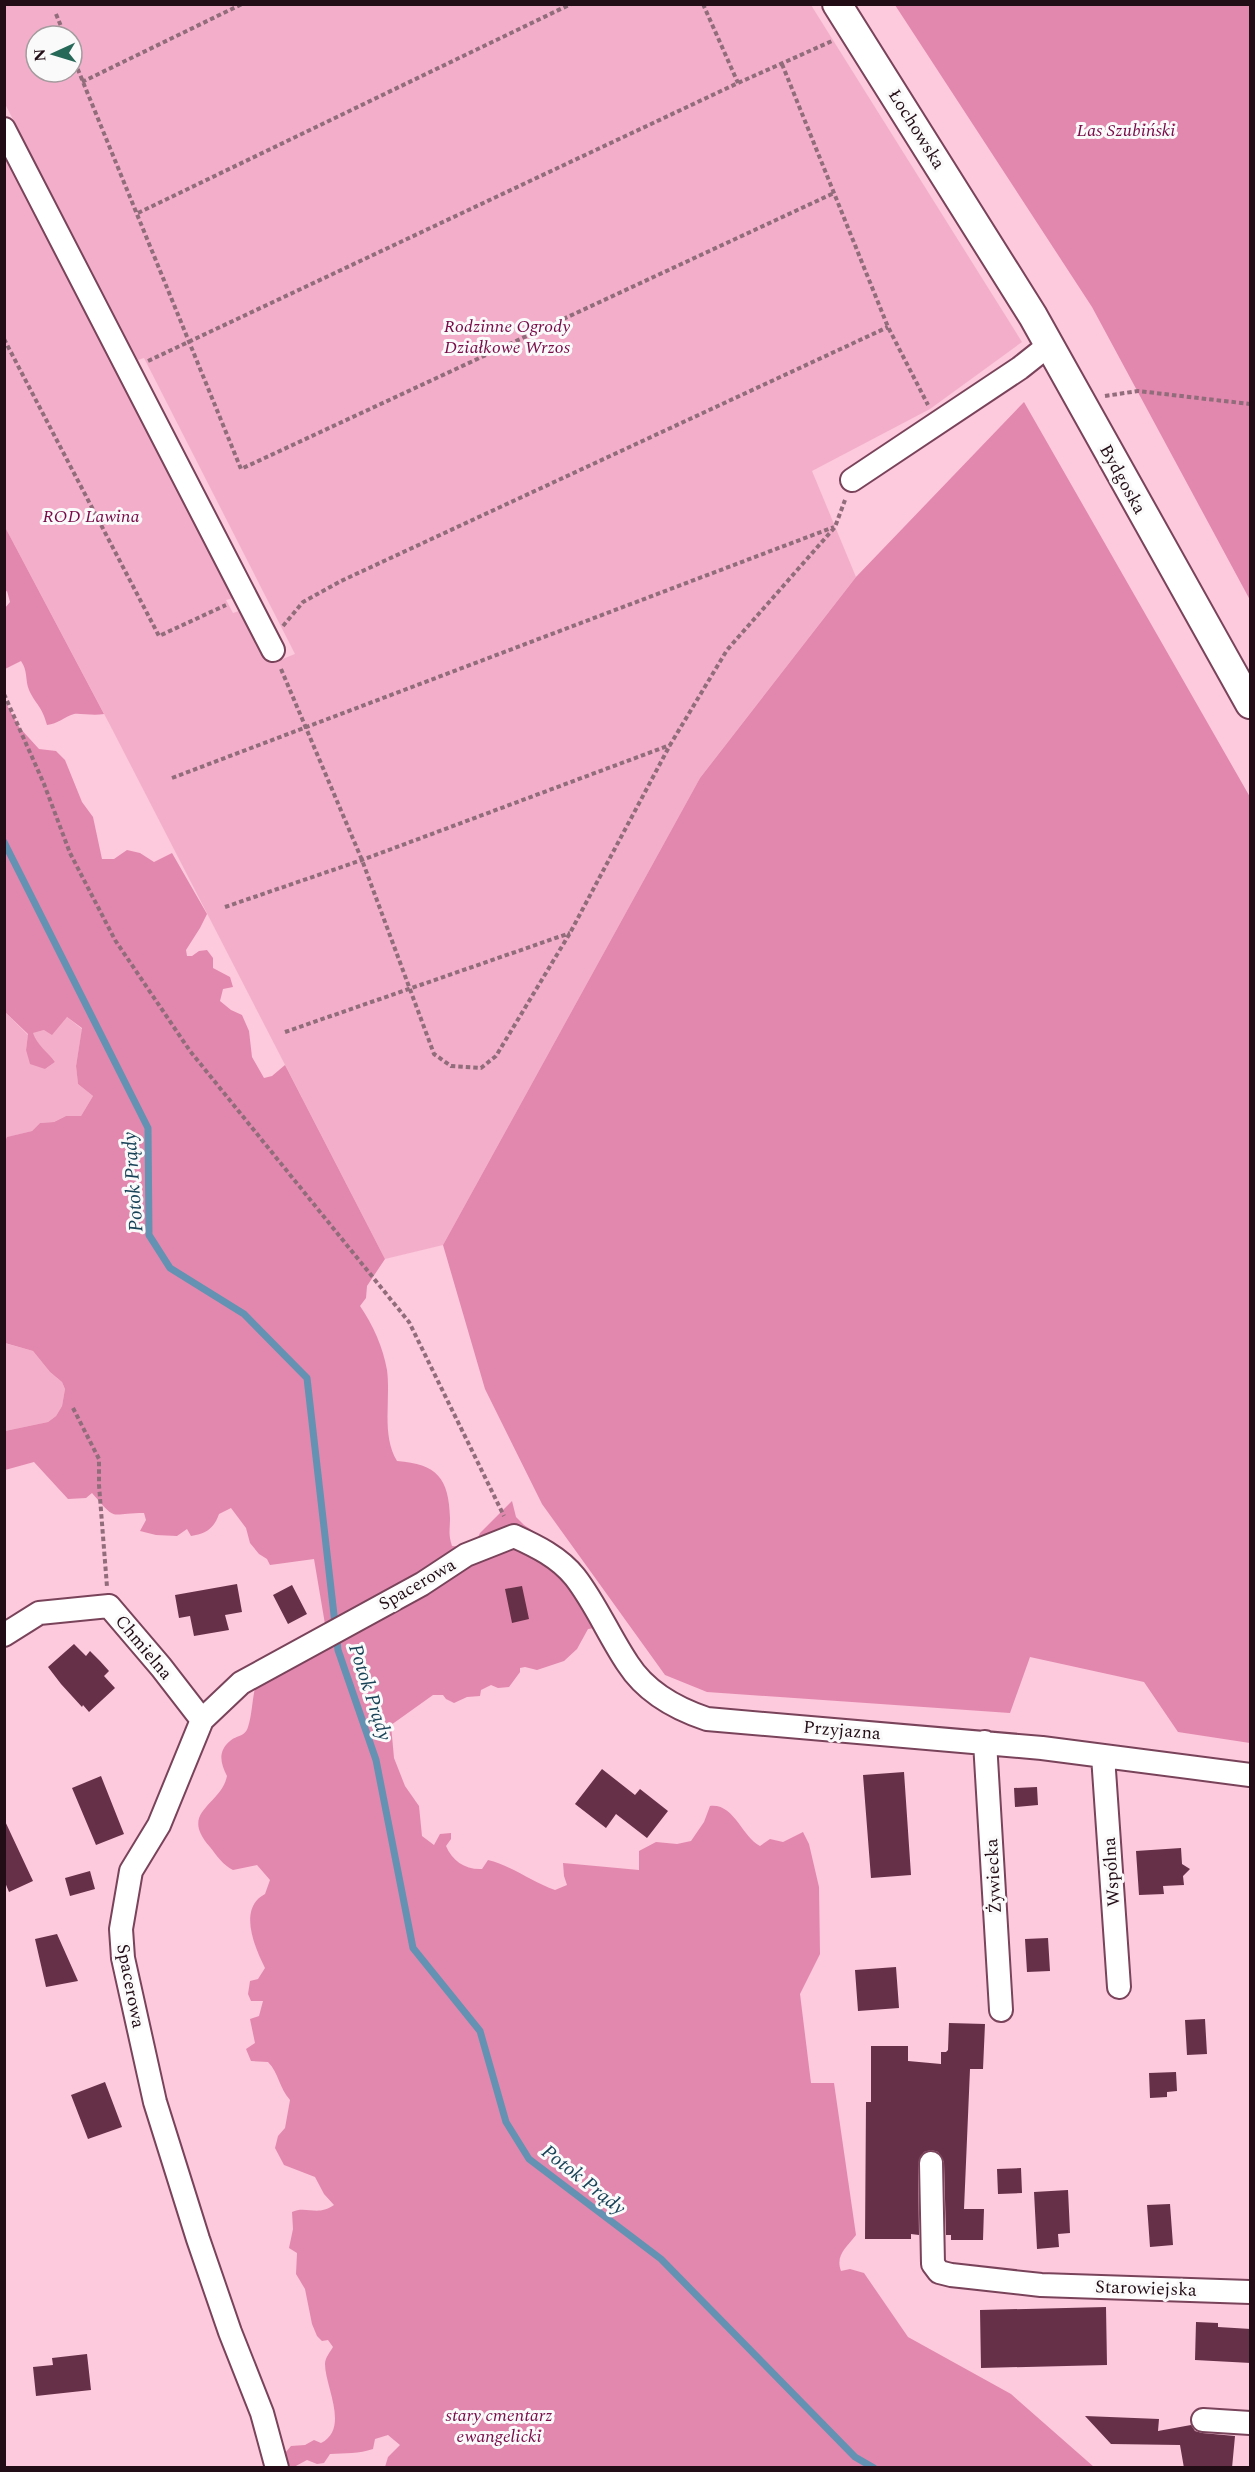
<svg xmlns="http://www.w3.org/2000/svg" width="1255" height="2472" viewBox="0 0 1255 2472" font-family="Spectral,serif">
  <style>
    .green { fill: #f3afca; fill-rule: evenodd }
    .forest { fill: #e288ae }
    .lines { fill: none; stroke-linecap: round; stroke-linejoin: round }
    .stream { stroke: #6492b2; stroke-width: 7 }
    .building { fill: #663148 }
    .minor-casing { stroke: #79435a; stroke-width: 26 }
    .major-casing { stroke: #79435a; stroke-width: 32 }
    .path { stroke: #916c7a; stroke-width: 4; stroke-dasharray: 4.5 3; stroke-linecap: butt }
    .minor { stroke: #fff; stroke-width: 22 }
    .major { stroke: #fff; stroke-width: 28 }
    .labels { text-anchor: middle; stroke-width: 6; stroke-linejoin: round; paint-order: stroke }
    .street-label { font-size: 18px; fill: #220c15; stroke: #fafafa }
    .park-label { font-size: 18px; font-style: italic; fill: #770a47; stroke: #fafafa }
    .water-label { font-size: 20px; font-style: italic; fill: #174257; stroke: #fafafa }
  </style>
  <rect width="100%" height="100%" fill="#fdc9dc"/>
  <path class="green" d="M5,5H811L1022,342L930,409L812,471L856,577L700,778L443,1245L385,1259L111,727L5,527L4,141L241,596L226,600L233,613L245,609L275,662L295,654L144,358L138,360L5,104ZM36,36H72V72H36Z
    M5,1012L28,1035L26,1050L45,1069L55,1062C47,1051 37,1045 32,1033L44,1030L67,1017L82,1029L76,1066L78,1084L93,1096L81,1116H66L54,1122L40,1123L32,1131L8,1137L5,1142Z
    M4,1343L33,1351L50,1372L62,1382L65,1389L62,1406L56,1416L48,1422L5,1431Z"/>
  <path class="forest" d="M895,5H1250V600L1092,307Z
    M1024,402L1250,797V1743L1178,1732L1144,1682L1030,1657L1010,1713L707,1692L665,1675L542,1504L485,1389L443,1245L700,778L856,577Z
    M4,527H5L104,714C93,716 80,713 74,714C64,717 58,724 47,725C42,706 36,705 29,690C25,680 28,671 21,661L5,669V608L10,602L7,591L5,592Z
    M4,700L19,727L39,749L56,751L65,760L82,802L93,817L102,859H114L127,850L140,853L154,862L172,853L207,914L200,928L186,950L187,956H192L199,951L207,950L213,958V968L230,977L233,987L223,989L220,1001L231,1010L242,1015L249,1031L252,1057L264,1078L272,1076L285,1065L385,1259L367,1286L366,1298L360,1306C373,1325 383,1347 387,1370C391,1400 381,1434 397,1461C437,1464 449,1478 450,1518C450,1530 448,1534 452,1546L466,1547L475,1544L480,1533L512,1501L516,1517L524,1525L573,1557L612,1618L595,1628L588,1629L577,1649L564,1661L537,1670L525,1667L520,1668V1672L509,1687L498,1688L491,1685L481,1690L480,1696L467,1697L454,1703L446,1699L443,1695H433L391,1725L394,1758L405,1786L419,1806L422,1836L434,1845L440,1834L451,1833V1839L446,1846C452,1861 466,1870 482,1869L488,1860C512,1866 532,1882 555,1890L567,1885L564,1876L563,1863L639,1870V1851L656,1842L677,1844L691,1841L704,1822L710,1806C734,1803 742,1837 760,1846L770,1839L783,1842L803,1832L809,1844L819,1887L820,1954L800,1994L811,2083H834L856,2235C847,2247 835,2255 841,2271L850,2269L864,2273L908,2337L1011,2394L1094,2467H385L388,2457L400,2445L388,2435L375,2439L373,2449C359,2454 345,2453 330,2454L324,2463L317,2464L307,2460L292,2468L287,2462L285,2453L291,2446L305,2445L314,2440L321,2443C350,2428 325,2387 325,2364C325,2358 330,2352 333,2347L328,2340L322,2341L317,2336L312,2324L305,2289L296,2274L297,2253L289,2248L293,2229L292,2212C306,2205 317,2217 334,2205L324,2194L315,2177L284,2165L275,2148L278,2136L285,2128L290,2100C279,2088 279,2073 268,2062L251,2061L246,2049L255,2043L250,2019L259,2016L263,2001H251L248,1994L250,1981L258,1979L265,1968C254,1946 238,1908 265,1894L270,1880L257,1865L233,1870C223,1865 217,1856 210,1847C178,1811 221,1806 227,1776C221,1764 217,1752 230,1741C237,1735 245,1737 248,1727C252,1715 252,1701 255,1688L326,1630L314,1559L270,1565L267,1559L259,1554L250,1543L246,1528L231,1508L219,1514C214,1529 205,1534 191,1536L187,1529L177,1536L156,1535L140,1531L146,1520L144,1513C109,1513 118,1523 92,1493L86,1498L68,1499L34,1462L5,1470V1431L48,1422L56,1416L62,1406L65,1389L62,1382L50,1372L33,1351L5,1343V1142L7,1137L32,1131L40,1123L54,1122L66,1116H81L93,1096L78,1084L76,1066L82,1028L67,1017L52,1035L44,1030L33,1033C37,1045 47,1051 55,1062L45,1069L30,1064L26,1050L28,1034L5,1012Z"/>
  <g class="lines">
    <path class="stream" d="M4,842L148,1128L149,1235L170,1268L244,1314L307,1378L338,1650L376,1760L413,1948L480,2031L506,2122L529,2159L661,2259L855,2457L874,2468"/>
  </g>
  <path class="building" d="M237,1584L242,1612L225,1615L229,1630L194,1636L190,1616L179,1618L175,1595Z
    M292,1585L307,1614L288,1624L273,1595Z
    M522,1586L529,1619L512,1623L505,1589Z
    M74,1644L86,1656L90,1651L100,1661L109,1671L104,1676L115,1688L89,1712L83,1705L82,1707L61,1684L48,1667Z
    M602,1769L635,1795L640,1789L668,1811L647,1838L616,1814L606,1828L575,1804Z
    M904,1772L911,1875L871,1878L863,1775Z
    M101,1776L124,1834L96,1845L72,1788Z
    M1037,1787L1038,1805L1015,1807L1014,1788Z
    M4,1819L33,1881L9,1892L4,1880Z
    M1181,1848L1182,1864L1190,1869L1183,1876L1184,1885L1163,1886L1164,1894L1139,1895L1136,1851Z
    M90,1871L95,1889L70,1896L65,1878Z
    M57,1934L78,1981L46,1987L35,1939Z
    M1048,1938L1050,1971L1027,1972L1025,1939Z
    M896,1967L899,2008L858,2011L855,1970Z
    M1205,2019L1207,2054L1187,2055L1185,2020Z
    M949,2023L985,2024L983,2069H970L964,2209H984L983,2240H951V2235H946L944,2162L938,2152L931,2150L924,2152L918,2163L919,2235L911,2234V2239H865L866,2102H871V2046H908V2061L941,2064V2052H946L948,2050Z
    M1176,2072L1177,2091L1167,2092V2097L1150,2098L1149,2073Z
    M105,2082L122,2127L88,2139L71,2095Z
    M1021,2168L1022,2193L998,2194L997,2169Z
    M1068,2190L1070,2233L1058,2234L1059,2247L1037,2249L1034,2192Z
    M1170,2204L1173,2245L1150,2247L1147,2205Z
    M1106,2307L1107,2365L981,2368L980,2310Z
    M1196,2322L1218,2323V2327L1251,2329V2363L1195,2360Z
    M87,2354L91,2390L36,2396L33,2367L53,2365L52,2358Z
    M1085,2416L1159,2419L1158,2431L1191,2425L1195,2431L1202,2433L1235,2436L1232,2468H1184L1180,2445L1111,2444Z"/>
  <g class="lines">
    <g class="minor-casing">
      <path id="minor" d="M4,129L273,650
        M852,480L1020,368L1049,345
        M4,1635L39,1613L109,1606L161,1667L202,1720
        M985,1742L1001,2010
        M1103,1756L1119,1987
        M931,2163L933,2264L939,2272L951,2275L1041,2285L1250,2292
        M1203,2420L1250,2423
        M277,2468L262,2413L230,2332L198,2239L155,2102L123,1958L121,1929L131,1871L159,1825L202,1720L241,1683L422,1584L466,1555L514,1536C536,1546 559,1557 575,1577C596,1604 609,1636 628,1664C646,1692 677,1709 707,1719L1042,1748L1250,1775"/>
    </g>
    <g class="major-casing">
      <path id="major" d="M837,4L1033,316L1250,704"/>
    </g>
    <path class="path" d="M703,4L738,83
      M56,14L65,36
      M72,55L241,469L834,193
      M782,64L888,327L928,405
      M82,82L242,4
      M138,213L571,4
      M4,339L159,636L226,605
      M148,361L738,83L832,41
      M1105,396L1138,391L1250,404
      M283,626L303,602L341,581L888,327
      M281,669L362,860L434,1054L451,1066L481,1068L496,1056L570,933L670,745L727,650L835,527L845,500
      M4,694L44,784L70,853L115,940L190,1051L409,1322L504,1516
      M172,778L834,527
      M225,907L362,860L670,745
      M285,1032L570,933
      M73,1408L99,1459V1485L107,1587"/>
    <use href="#minor" class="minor"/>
    <use href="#major" class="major"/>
  </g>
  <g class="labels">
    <g class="street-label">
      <text transform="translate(917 129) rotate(58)" y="6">Łochowska</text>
      <text transform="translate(1123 479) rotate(61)" y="6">Bydgoska</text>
      <text transform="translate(417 1584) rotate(-30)" y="6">Spacerowa</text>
      <text transform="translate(144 1647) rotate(50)" y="6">Chmielna</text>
      <text transform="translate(842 1730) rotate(5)" y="6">Przyjazna</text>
      <text transform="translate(1111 1872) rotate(-94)" y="6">Wspólna</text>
      <text transform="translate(993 1876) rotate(-93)" y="6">Żywiecka</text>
      <text transform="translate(131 1986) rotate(79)" y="6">Spacerowa</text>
      <text transform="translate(1146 2288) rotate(2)" y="6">Starowiejska</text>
    </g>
    <g class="park-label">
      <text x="1126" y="136">Las Szubiński</text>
      <text x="507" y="332">Rodzinne Ogrody<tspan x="507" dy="21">Działkowe Wrzos</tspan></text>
      <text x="91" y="522">ROD Lawina</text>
      <text x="499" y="2421">stary cmentarz<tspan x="499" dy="21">ewangelicki</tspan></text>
    </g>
    <g class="water-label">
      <text transform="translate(132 1182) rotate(-94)" y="7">Potok Prądy</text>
      <text transform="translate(371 1692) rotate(72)" y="7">Potok Prądy</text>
      <text transform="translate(584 2179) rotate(38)" y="7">Potok Prądy</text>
    </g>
  </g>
  <rect width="1255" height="2472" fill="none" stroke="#220c15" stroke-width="12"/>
  <g transform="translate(54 54) rotate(266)"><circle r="28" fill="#fafafa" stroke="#a49b9e" stroke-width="1.5"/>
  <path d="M0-4.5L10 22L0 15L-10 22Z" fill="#276958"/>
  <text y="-9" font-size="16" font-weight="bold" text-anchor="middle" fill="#220c15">N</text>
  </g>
</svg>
